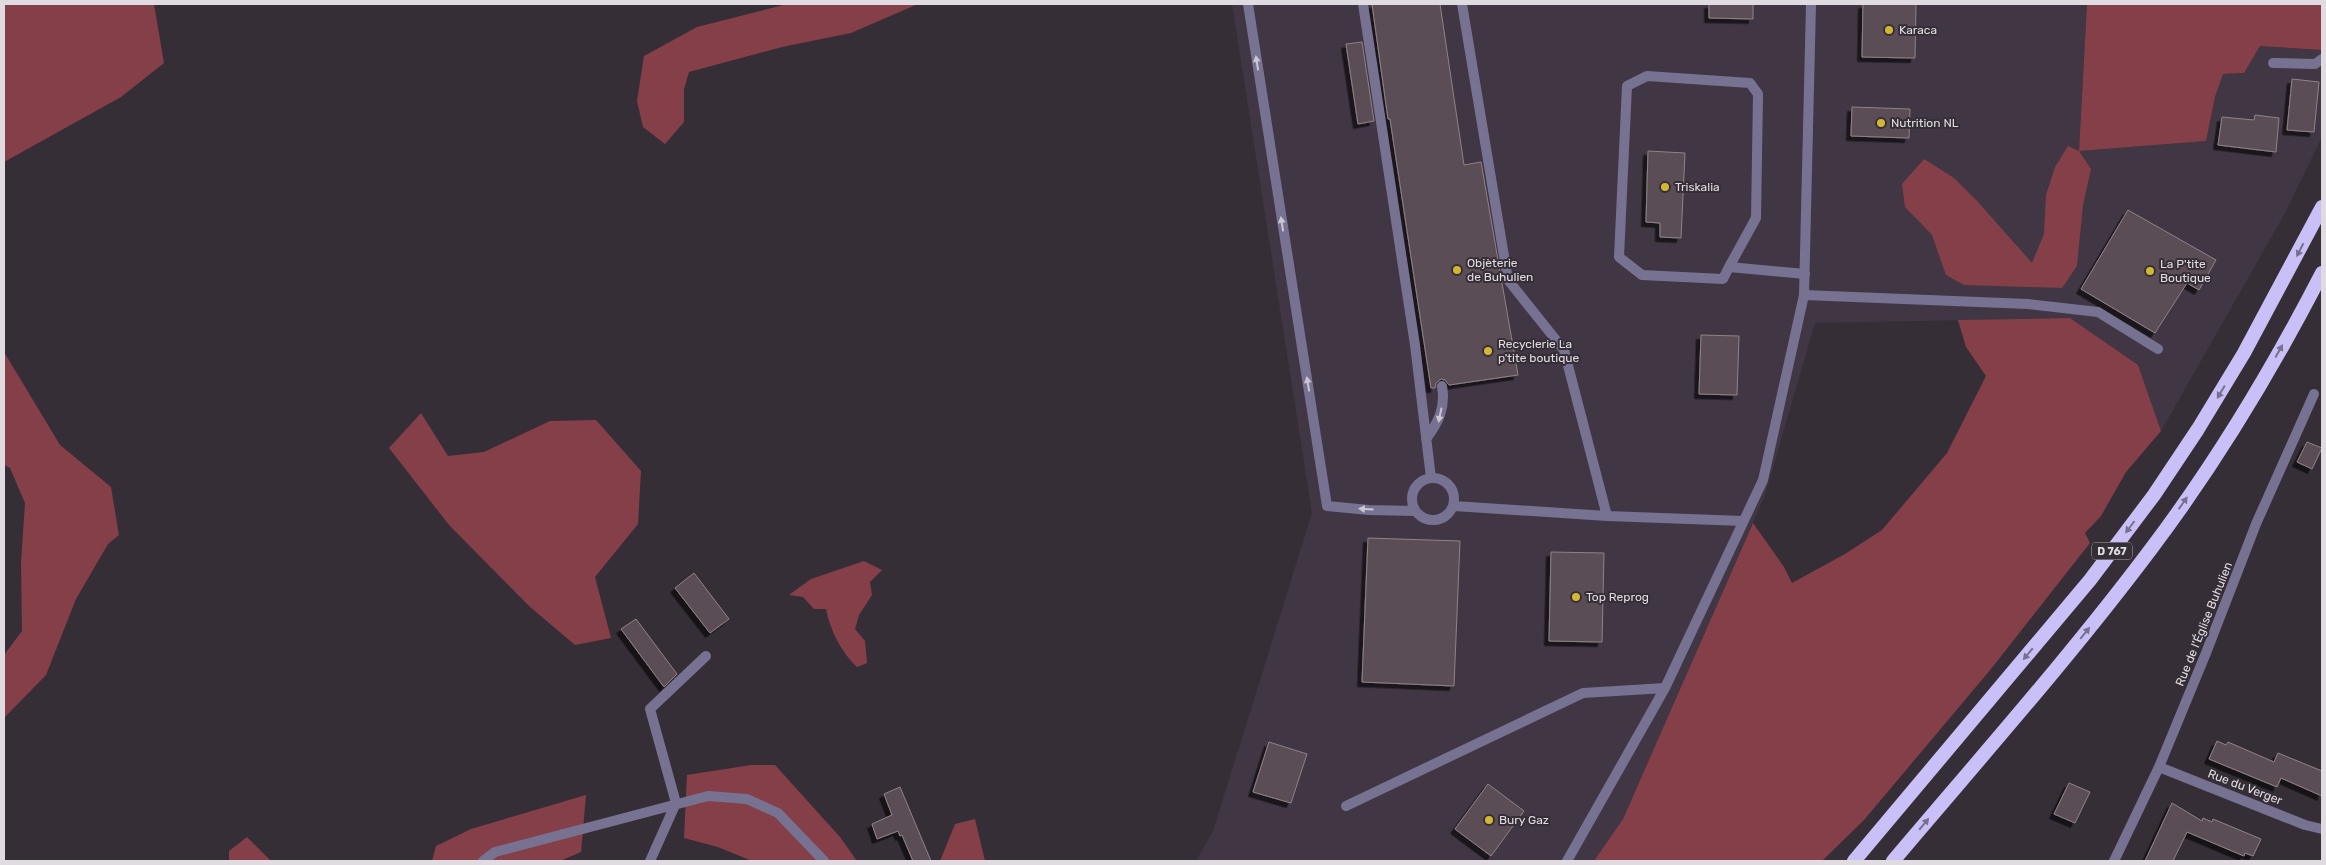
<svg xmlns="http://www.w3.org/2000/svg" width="2326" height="865" viewBox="0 0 2326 865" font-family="Rubik,sans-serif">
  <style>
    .built { fill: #413644 }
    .green { fill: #853f48 }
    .building { fill: #5a4e54; stroke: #8f8288; filter: url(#shadow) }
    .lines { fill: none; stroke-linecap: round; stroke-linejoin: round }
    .service { stroke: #777291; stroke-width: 10 }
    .minor { stroke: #777291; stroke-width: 10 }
    .trunk { stroke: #cac0f8; stroke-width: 14 }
    .oneway { fill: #cbc6d1 }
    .oneway2 { fill: #79708e }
    .poi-dot { fill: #d4b635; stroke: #362e37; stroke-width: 2 }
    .labels { text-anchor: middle; stroke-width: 4; stroke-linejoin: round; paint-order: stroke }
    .shield { fill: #362e37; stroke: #ada7ae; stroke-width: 1 }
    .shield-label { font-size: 11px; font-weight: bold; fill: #e0dbe1 }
    .poi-label { font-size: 12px; fill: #e0dbe1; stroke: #362e37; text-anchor: start }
    .street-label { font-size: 12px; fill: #e0dbe1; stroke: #362e37 }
  </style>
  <defs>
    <filter id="shadow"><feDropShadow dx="-4.5" dy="4.5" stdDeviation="0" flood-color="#0009"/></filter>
  </defs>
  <rect width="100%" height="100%" fill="#362e37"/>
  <path class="built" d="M1232,4H2087L2079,151L2206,141L2215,97L2223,74L2244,73L2260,46L2322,50V137L2284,215L2161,431L2138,365L2070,318L1815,323L1765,495L1623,819L1594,861H1196L1213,831L1312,513Z"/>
  <path class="green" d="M4,4H154L164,63L121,97L4,162Z
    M787,4H918L851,33L782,47L689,72L684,89V122L665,144L643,127L637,101L644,56L697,27Z
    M2087,4H2322V50L2260,46L2244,73L2223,74L2215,97L2206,141L2079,151L2091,169L2083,205L2077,266L2062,288L1964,285L1946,275L1932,235L1905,207L1902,184L1924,159L1954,178L1978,202L2032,263L2044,234L2046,195L2055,167L2068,146L2079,151Z
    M2070,318L2138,365L2161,431L2126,472L2101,516L2085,533L2090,543L1991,669L1864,820L1822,861H1594L1623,819L1753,523L1784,567L1792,583L1845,554L1882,530L1947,453L1986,376L1966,347L1958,320Z
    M4,352L60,445L111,487L119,535L108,544L76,599L46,675L5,717L4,655L22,631L21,563L25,503L10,468L4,465Z
    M421,413L448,456L484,452L550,421L596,420L641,471L638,524L595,577L611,638L575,645L529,606L449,525L389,448Z
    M864,561L882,570L870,582L872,595L859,615L855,629L865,641L867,663L857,667C841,652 830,630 826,609H814L803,597L789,595L811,579Z
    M751,765H775L840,837L857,861H752L718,847L684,838L687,775Z
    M586,795L581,852L560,861H432L436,846L471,829Z
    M975,819L985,861H940L955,824Z
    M247,837L271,861H229V851Z"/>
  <path class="building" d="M1372,4H1440L1464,165L1481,162L1518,375L1449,385L1445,380L1441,379L1436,383L1435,388H1431L1390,119H1388Z
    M1709,4H1753V19L1709,18Z
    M1863,4H1916L1915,58L1862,57Z
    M1362,42L1374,121L1358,124L1346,44Z
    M2292,79L2319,82L2314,132L2287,130Z
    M1852,107L1910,109L1909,138L1851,136Z
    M2255,115L2279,118L2276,152L2218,145L2222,117L2254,120Z
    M1648,151L1685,153L1681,238L1660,237V223L1646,222Z
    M2128,210L2216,260L2199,290L2187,283L2155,333L2081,289Z
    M1701,335L1739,336L1737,395L1699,394Z
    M2307,442L2322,448L2312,469L2297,462Z
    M1368,538L1460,541L1454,686L1362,682Z
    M1551,552L1604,553L1602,642L1549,641Z
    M694,573L729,619L710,633L675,588Z
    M636,619L677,674L664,687L621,629Z
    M2217,741L2226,745L2228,742L2274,762L2278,753L2322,771V796L2281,778L2277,787L2209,759Z
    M1269,742L1307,754L1291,803L1253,792Z
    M2069,783L2090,792L2075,823L2054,814Z
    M1488,784L1524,811L1491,856L1455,829Z
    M900,787L931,861H913L902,835L900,836L898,831L877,839L872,824L892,815L884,794Z
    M2172,803L2202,821L2203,818L2212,822L2213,819L2261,839L2253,856L2245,853L2244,856L2187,832L2173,861H2145Z"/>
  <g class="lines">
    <path class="service" d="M1248,4L1327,506L1369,510L1415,511
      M1363,4L1415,345L1431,478
      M1462,4L1508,280L1564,350L1607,516
      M1729,267L1756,218L1758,94L1750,83L1647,76L1627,86L1619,257L1642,275L1723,279L1729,267L1805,274
      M1426,439C1438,423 1446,408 1442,386
      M1412 499a21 21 0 1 1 42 0a21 21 0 1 1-42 0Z
      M1454,506L1607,516L1743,521"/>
    <path class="minor" d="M2273,63L2315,64L2322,59
      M1804,295L2028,304L2098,312L2158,349
      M2159,767L2305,825L2322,829
      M1346,806L1583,693L1665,688
      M483,861L495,852L708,796L747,799L778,813L824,861
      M650,861L676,803L650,709L706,656
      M1567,861L1665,688L1763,480L1804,295L1811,4
      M2114,861L2159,767L2206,653L2256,524L2314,394"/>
    <path class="trunk" d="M1854,861L2090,580L2154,495L2198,429L2244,353L2322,207
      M1893,861C1980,758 2070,657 2151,549C2216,463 2273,368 2322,273"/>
  </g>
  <defs><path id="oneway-solid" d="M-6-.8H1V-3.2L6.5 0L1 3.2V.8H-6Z" transform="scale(1.25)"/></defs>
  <g class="oneway">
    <use href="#oneway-solid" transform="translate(1257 63) rotate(-99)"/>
    <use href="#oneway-solid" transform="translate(1282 224) rotate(-99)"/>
    <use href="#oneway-solid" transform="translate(1308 384) rotate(-99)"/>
    <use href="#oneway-solid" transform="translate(1440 415) rotate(102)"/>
    <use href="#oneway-solid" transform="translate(1366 509) rotate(-176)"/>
  </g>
  <g class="oneway2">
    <use href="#oneway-solid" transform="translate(2300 250) rotate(117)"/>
    <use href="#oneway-solid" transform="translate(2279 351) rotate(-61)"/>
    <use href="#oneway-solid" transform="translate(2221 392) rotate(121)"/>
    <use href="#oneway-solid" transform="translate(2183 503) rotate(-55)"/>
    <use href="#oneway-solid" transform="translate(2130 527) rotate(127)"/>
    <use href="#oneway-solid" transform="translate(2085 633) rotate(-51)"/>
    <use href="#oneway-solid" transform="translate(2028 654) rotate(130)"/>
    <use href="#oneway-solid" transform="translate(1924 824) rotate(-50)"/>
  </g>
  <g class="poi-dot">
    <circle cx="1889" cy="30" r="5"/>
    <circle cx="1881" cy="123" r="5"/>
    <circle cx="1665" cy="187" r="5"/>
    <circle cx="1457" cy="270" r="5"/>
    <circle cx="2150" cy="271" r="5"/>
    <circle cx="1488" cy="351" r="5"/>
    <circle cx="1576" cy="597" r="5"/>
    <circle cx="1489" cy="820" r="5"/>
  </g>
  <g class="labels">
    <rect class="shield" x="2092" y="542.5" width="40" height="17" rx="4"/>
    <g class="shield-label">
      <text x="2112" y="555">D 767</text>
    </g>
    <g class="poi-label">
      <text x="1899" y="34">Karaca</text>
      <text x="1891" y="127">Nutrition NL</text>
      <text x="1675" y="191">Triskalia</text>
      <text x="1467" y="267">Objèterie<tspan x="1467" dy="14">de Buhulien</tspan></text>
      <text x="2160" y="268">La P'tite<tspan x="2160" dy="14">Boutique</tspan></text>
      <text x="1498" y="348">Recyclerie La<tspan x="1498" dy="14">p'tite boutique</tspan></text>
      <text x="1586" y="601">Top Reprog</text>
      <text x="1499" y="824">Bury Gaz</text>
    </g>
    <g class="street-label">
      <text transform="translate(2204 624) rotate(-68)" y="4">Rue de l'Église Buhulien</text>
      <text transform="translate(2245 787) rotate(21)" y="4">Rue du Verger</text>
    </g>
  </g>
  <rect width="2326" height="865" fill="none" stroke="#e0dbe1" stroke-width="10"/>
</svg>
